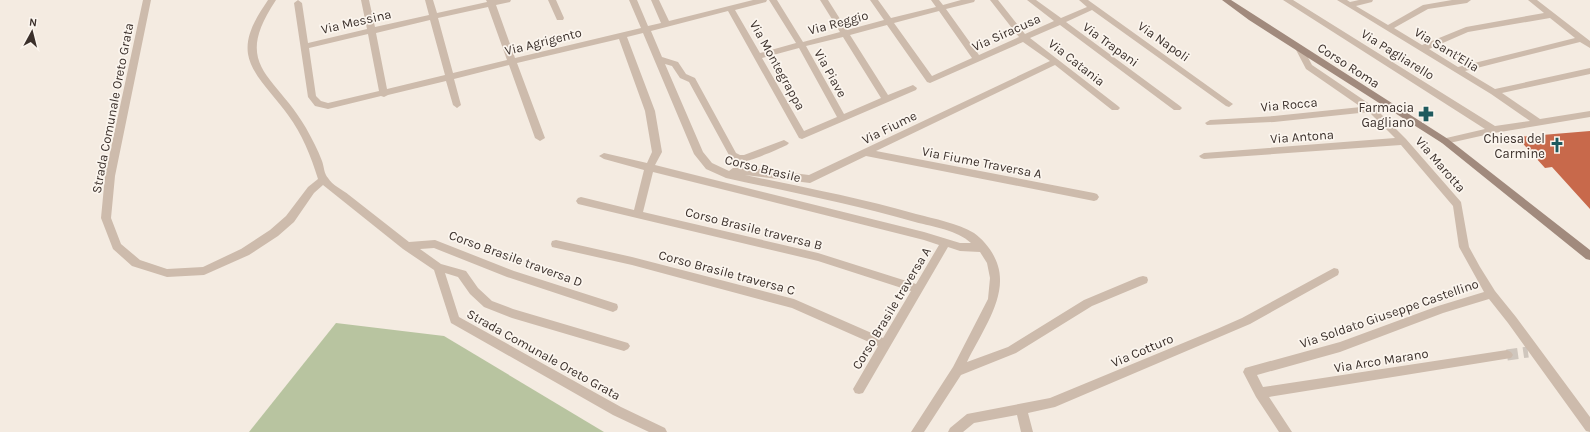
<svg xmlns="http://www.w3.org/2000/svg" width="1590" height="432" viewBox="0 0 1590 432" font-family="Karla,sans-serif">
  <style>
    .green { fill: #b8c4a0 }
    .building { fill: #c8694b }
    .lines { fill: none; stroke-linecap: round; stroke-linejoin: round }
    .minor-tunnel { stroke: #cfc6bd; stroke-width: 11; stroke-dasharray: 11 5.5; stroke-linecap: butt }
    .minor { fill: #cdbbac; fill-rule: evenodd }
    .secondary { fill: #a18a7d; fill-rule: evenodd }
    .labels { text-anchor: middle; stroke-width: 3.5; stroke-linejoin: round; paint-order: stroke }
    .street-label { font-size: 13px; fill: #3b302b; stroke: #fbf5ee }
    .poi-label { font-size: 13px; fill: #3b302b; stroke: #fbf5ee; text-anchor: end }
  </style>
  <rect width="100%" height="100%" fill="#f4ebe1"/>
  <path class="green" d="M336,323L444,336L604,432H249Z"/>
  <path class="building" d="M1590,131V209L1552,167L1545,168L1517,137Z"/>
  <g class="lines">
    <path class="minor-tunnel" d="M1507,355L1528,352"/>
    <path class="minor" d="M143,0H151L115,176L111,218L121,244L140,260L167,269L203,267L241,249L270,230L286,216L308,187L318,179C311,156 302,134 288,115C276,97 251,75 248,54C245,34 258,15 268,0H276C231,67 275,74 306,128C312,139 318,150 322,161C324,166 324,174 328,178C332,185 343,190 349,195C369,211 389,226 409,242L435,240L514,271L617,304L618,307L617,310L613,312L507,277L434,248L420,249L441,264L466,271L478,288L492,301L513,309L628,343L630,346L628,349L624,351L512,318L484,307L470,294L458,277L445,273L459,317L621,407L665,428L667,432H649L613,415L451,323L434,270L403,249L323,185L314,193L294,222L278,236L249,255L204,275L167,277L132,266L113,249L101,218L105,176Z
      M298,0L302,3L308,43L367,29L361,0H369L375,27L429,15L425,0H433L437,13L487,2L486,0H511L510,2L496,5L515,58L641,28L629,0H637L648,26L661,23L651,0H659L669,21L753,0H767L766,2L735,10L760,53L796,43L769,0H777L803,42L840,32L820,0H828L847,30L884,20L870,0H878L891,18L936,7L931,0H939L943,5L961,0H975L974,2L946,9L979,55L1019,37L990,0H998L1025,34L1054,21L1027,0H1036L1061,18L1087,7L1079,0H1088L1233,104L1229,107L1226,106L1092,10L1066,22L1180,106L1182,108L1180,110H1174L1060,25L1030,38L1118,106L1120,108L1118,110H1112L1055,65L876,151L1094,193L1097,194L1099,197L1097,200L1094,201L866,156L810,183L745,175C803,187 860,198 916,214C935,219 957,223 974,233C988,243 1000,261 1000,279C1001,306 979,337 967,362L1008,347L1084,300L1139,277L1143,276L1147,277L1148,280L1147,283L1092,306L1016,353L961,375L924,432H911L953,367L988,299L990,278L987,263L980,252L960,251L948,247L863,393L859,394L855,393L853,389L878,346L792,308L632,265L552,247L551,244L552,241L556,240L632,257L794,299L883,338L911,291L818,261L578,204L576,201L578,198L581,197L634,210L644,170L604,159L599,156L604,153L647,163L652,152L645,111L619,39L517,63L545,138L540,141L535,138L509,65L454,79L461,105L457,108L453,105L446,81L388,95L384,97L381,96L328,109L315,106L308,97L294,3ZM488,7L507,60L453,73L438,18ZM728,11L799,138L802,139L916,90L917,88L913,85L888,95L850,35L887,25L927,82L930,83L1023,42L1050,61L809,175L745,167L733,168L729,171L712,163L703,152L665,64L672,66L680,78L689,82L730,157C732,159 735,162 738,162C748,163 776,150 787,145L789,143L784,140L744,155H740L736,153L695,78L686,74L678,62L662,57L651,31ZM939,11L972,58L932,76L894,23ZM430,20L445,75L387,89L376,33ZM643,33L694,154L706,169L726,178C789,192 853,204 915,222C934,227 957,230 971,243H960L924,232L655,165L662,152L655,111L627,37ZM368,34L379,91L328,103L321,101L316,96L309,48ZM843,37L881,98L844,114L806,46ZM799,48L837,117L804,131L762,58ZM653,172L924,240L939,245L916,284L818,253L643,212Z
      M548,0H556L564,18L563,20H557Z
      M1283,0H1293L1495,126L1530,121L1491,94L1337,0H1347L1350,2L1359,0H1373L1372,2L1356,6L1388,25L1423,5L1452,0H1471L1467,3L1428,9L1394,28L1422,45L1466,27L1544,13L1528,0H1537L1590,41V48L1580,42L1465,71L1495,89L1590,68V74L1502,93L1540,119L1590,111V117L1494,133L1445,144L1442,143L1440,141L1442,139L1485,129ZM1550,18L1575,38L1458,67L1429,49L1468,32Z
      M1299,45L1302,46L1312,65L1374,107L1406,139L1461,202L1469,247L1480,267L1495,291L1516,317L1590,417V432L1586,431L1508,323L1489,299L1443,313L1340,352L1257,375L1263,387L1507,350L1511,352L1513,355L1511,358L1269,397L1292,432H1279L1256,397L1243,372L1245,368L1340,342L1438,306L1484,292L1459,247L1453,206L1401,145L1204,159L1201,158L1199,156L1204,153L1395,138L1369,112L1274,122L1207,125L1205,123L1210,120L1274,116L1361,107L1306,69L1295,48Z
      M1334,268L1338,269L1339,272L1338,275L1250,324L1055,407L1028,413L1033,432H1021L1017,415L974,423L963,432H948L950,428L967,414L1050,398L1217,329L1242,318Z"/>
    <path class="secondary" d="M1222,0H1231L1448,139L1590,250V260L1586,259L1442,143L1249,20Z"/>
  </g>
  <defs>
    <g id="pharmacy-bare" transform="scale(1.2)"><path d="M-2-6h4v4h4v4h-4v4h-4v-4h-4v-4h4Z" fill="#1f5a5e" stroke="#fbf5ee" stroke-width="2.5" paint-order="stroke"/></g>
    <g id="church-bare" transform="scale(1.2)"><path d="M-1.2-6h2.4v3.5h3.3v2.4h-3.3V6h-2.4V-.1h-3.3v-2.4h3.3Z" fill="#1f5a5e" stroke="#fbf5ee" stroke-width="2.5" paint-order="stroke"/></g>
  </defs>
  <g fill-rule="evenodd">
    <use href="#pharmacy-bare" x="1426" y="114"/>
    <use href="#church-bare" x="1557" y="145"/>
  </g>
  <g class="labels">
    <g class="street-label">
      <text transform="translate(356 21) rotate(-13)" y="5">Via Messina</text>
      <text transform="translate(838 22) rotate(-15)" y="5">Via Reggio</text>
      <text transform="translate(1006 32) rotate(-24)" y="5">Via Siracusa</text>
      <text transform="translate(543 41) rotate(-14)" y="5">Via Agrigento</text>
      <text transform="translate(1164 41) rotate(35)" y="5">Via Napoli</text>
      <text transform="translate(1111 44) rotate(36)" y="5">Via Trapani</text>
      <text transform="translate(1447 49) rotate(31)" y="5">Via Sant'Elia</text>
      <text transform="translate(1398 54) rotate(32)" y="5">Via Pagliarello</text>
      <text transform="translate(1077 62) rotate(38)" y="5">Via Catania</text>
      <text transform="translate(778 65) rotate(61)" y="5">Via Montegrappa</text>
      <text transform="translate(1349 65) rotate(33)" y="5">Corso Roma</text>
      <text transform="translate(831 73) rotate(61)" y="5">Via Piave</text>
      <text transform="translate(1289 104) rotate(-5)" y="5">Via Rocca</text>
      <text transform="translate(112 108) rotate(-79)" y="5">Strada Comunale Oreto Grata</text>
      <text transform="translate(889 127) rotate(-26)" y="5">Via Fiume</text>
      <text transform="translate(1302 136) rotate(-4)" y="5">Via Antona</text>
      <text transform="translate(982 162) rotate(11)" y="5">Via Fiume Traversa A</text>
      <text transform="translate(1441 164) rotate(49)" y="5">Via Marotta</text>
      <text transform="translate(763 168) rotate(14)" y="5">Corso Brasile</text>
      <text transform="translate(754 228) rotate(14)" y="5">Corso Brasile traversa B</text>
      <text transform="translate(516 258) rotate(20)" y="5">Corso Brasile traversa D</text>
      <text transform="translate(727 272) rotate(15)" y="5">Corso Brasile traversa C</text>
      <text transform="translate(891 308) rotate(-59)" y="5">Corso Brasile traversa A</text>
      <text transform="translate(1389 313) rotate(-19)" y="5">Via Soldato Giuseppe Castellino</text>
      <text transform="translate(1142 350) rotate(-23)" y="5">Via Cotturo</text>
      <text transform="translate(544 354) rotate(29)" y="5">Strada Comunale Oreto Grata</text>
      <text transform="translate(1381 360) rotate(-9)" y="5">Via Arco Marano</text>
    </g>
    <g class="poi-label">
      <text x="1414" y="112">Farmacia<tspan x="1414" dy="15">Gagliano</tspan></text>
      <text x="1545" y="143">Chiesa del<tspan x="1545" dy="15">Carmine</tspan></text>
    </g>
  </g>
  <g transform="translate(32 32) rotate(7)" stroke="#fbf5ee" stroke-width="3" paint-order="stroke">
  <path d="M0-3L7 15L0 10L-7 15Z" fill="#3b302b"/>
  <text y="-6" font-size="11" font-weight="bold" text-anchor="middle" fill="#3b302b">N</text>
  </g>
</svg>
